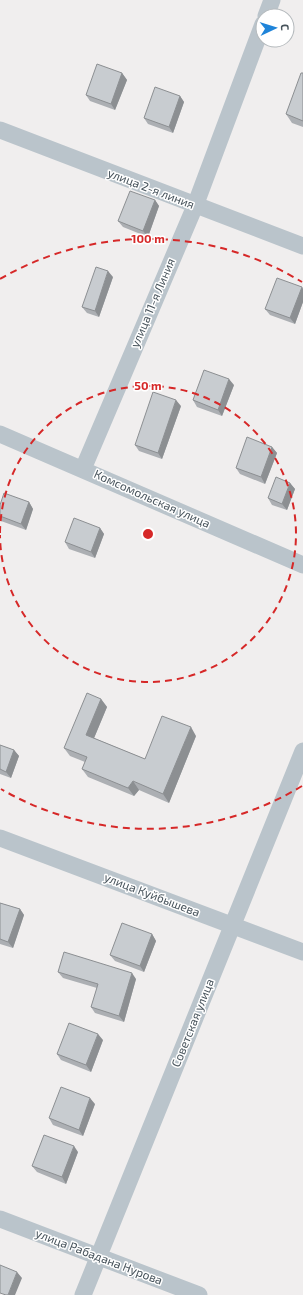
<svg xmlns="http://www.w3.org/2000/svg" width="303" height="1295" viewBox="0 0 303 1295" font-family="'Exo 2',sans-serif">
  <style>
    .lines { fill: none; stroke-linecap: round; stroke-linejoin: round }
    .street { stroke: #bac4cb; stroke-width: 17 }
    .wall { fill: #acafb3 }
    .shaded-wall { fill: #8c8f92 }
    .building { fill: #c8ccd0; stroke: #8c8f92 }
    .ring { fill: none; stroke: #d62828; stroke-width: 2; stroke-dasharray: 7 5 }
    .labels { text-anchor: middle; stroke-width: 3; stroke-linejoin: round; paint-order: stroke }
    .street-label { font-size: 12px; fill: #47535b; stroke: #fff }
    .centre { fill: #d62828; stroke: #fff; stroke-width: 2 }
    .ring-label { font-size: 12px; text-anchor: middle; font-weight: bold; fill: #d62828; stroke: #fff; stroke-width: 3; stroke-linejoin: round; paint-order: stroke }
  </style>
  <rect width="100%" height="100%" fill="#f0eeee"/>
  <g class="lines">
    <path class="street" d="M266,16L272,0
      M0,130L303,246
      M0,434L303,565
      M83,469L195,206L263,24
      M0,838L303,952
      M0,1219L199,1295
      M83,1295L303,751"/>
  </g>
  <path class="wall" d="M122,73L127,80L115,110L90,101L86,95Z
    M303,73V127L292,123L286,114Z
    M180,96L184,102L173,133L148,124L144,118Z
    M155,200L159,206L148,237L123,227L118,221Z
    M113,277L99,317L87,313L82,307Z
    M302,287L303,289V302L295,324L270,315L265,309Z
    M234,385L222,416L197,407L193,400Z
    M181,406L162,459L139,451L135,445Z
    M272,447L277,453L265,484L240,474L236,468Z
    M290,483L295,489L287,510L272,505L268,498Z
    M29,502L33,509L26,530L1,521L0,520V505Z
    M100,528L104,534L95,558L69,549L65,542Z
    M101,699L107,707L94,738L145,759L196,736L169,803L139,790L134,796L88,777L82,769L85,762L70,756L64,748Z
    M0,745L14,750L19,756L11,778L0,774Z
    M0,903L20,909L24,915L13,948L0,944Z
    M152,934L156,941L144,972L115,961L110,955Z
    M58,972L136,979L124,1022L95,1013L91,1007L97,988L63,978Z
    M103,1040L91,1072L61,1060L57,1054Z
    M95,1104L83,1136L53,1125L49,1118Z
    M78,1152L66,1184L37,1172L32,1166Z"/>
  <path class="shaded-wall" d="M122,73L127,80L115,110L111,104Z
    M180,96L184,102L173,133L169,127Z
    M155,200L159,206L148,237L143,231Z
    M108,271L113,277L99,317L95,311Z
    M302,287L303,289V302L295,324L290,318Z
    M229,379L234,385L222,416L218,410Z
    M176,400L181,406L162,459L158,453Z
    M272,447L277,453L265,484L261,477Z
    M290,483L295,489L287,510L282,504Z
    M29,502L33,509L26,530L21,524Z
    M100,528L104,534L95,558L91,552Z
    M101,699L107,707L92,743L86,735Z
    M191,727L196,736L169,803L163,794Z
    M14,750L19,756L11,778L6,772Z
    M133,781L139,790L134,796L128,788Z
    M20,909L24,915L13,948L8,942Z
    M152,934L156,941L144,972L140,966Z
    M132,973L136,979L124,1022L119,1016Z
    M98,1034L103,1040L91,1072L86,1065Z
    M90,1098L95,1104L83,1136L79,1130Z
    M74,1146L78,1152L66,1184L62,1177Z
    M17,1272L22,1278L15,1295H8Z"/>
  <path class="building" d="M97,64L122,73L111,104L86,95Z
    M301,73H303V121L286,114Z
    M155,87L180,96L169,127L144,118Z
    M130,191L155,200L143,231L118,221Z
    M96,267L108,271L95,311L82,307Z
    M277,278L302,287L290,318L265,309Z
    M204,370L229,379L218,410L193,400Z
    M153,392L176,400L158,453L135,445Z
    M247,437L272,447L261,477L236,468Z
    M276,477L290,483L282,504L268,498Z
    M4,493L29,502L21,524L0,516V505Z
    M74,518L100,528L91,552L65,542Z
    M87,693L101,699L86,735L145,759L162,716L191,727L163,794L133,781L128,788L82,769L87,757L64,748Z
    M0,745L14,750L6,772L0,769Z
    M0,903L20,909L8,942L0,939Z
    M122,923L152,934L140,966L110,955Z
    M64,952L132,973L119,1016L91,1007L98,984L58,972Z
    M69,1023L98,1034L86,1065L57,1054Z
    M61,1087L90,1098L79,1130L49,1118Z
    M44,1135L74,1146L62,1177L32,1166Z
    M0,1265L17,1272L8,1295H6L0,1293Z"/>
  <g class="ring">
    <path d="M0 533A148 148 0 1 1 0 535"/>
    <path d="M302 786A295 295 0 0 1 1 789M0 279A295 295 0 0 1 302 282"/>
  </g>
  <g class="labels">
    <g class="street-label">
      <text transform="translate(151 189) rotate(21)" y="4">улица 2-я линия</text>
      <text transform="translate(153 303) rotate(-67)" y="4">улица 11-я Линия</text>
      <text transform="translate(152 499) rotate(24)" y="4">Комсомольская улица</text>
      <text transform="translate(152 895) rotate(21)" y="4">улица Куйбышева</text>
      <text transform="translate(193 1023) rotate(-68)" y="4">Советская улица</text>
      <text transform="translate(99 1257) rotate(21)" y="4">улица Рабадана Нурова</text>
    </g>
  </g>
  <circle cx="148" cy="534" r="6" class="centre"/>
  <g class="ring-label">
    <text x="148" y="243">100 m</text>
    <text x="148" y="390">50 m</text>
  </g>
  <g transform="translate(275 28) rotate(86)"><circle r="19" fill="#ffffff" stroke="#b5babd"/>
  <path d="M0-3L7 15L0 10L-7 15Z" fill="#1f84d9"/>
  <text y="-6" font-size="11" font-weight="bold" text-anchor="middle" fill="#47535b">С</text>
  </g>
</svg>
